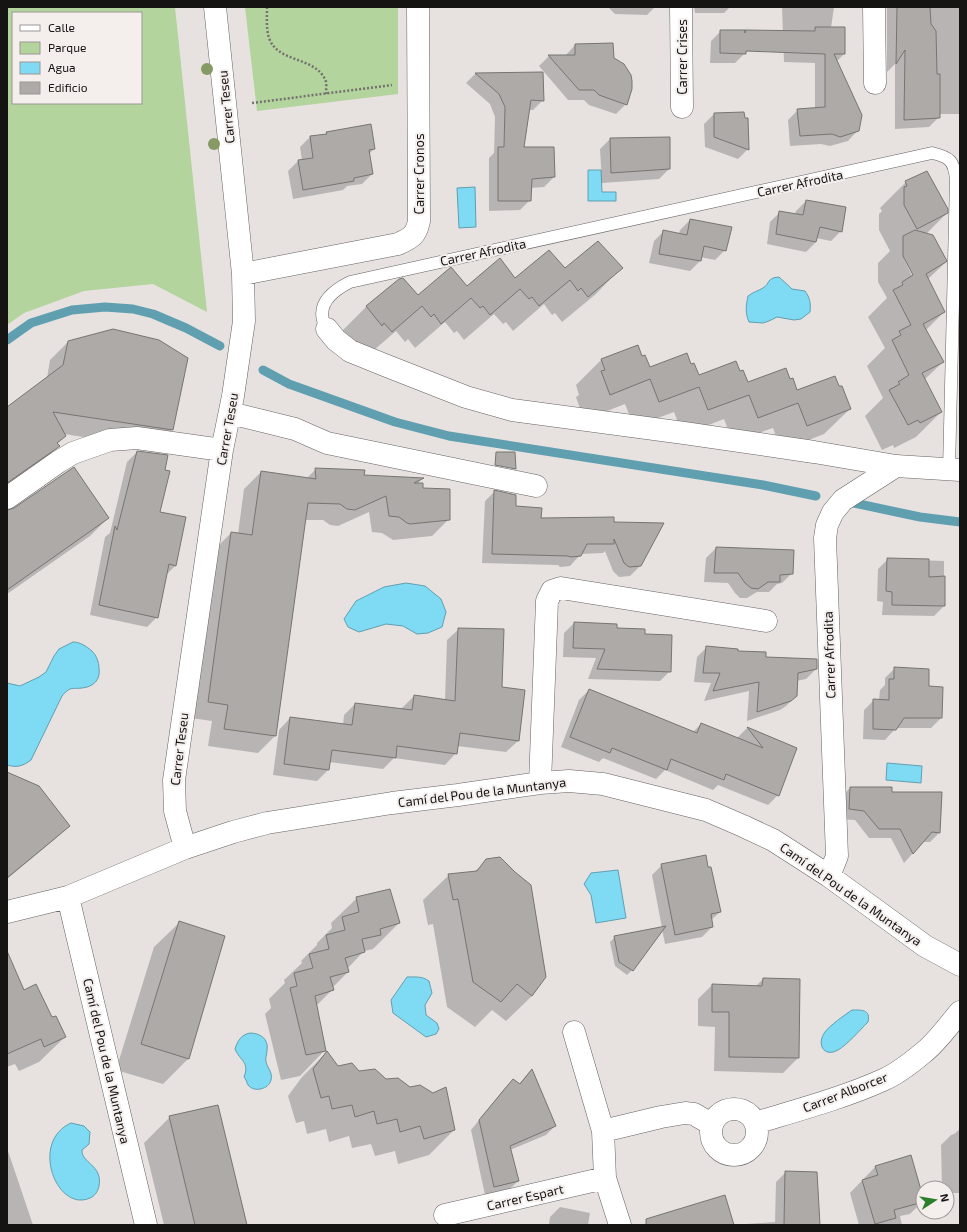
<svg xmlns="http://www.w3.org/2000/svg" width="967" height="1232" viewBox="0 0 967 1232" font-family="'Exo 2',sans-serif">
  <style>
    .green { fill: #b3d49c; fill-rule: evenodd }
    .water { fill: #7fdaf4; stroke: #609fb0 }
    .shadow { fill: #0003; fill-rule: evenodd }
    .lines { fill: none; stroke-linecap: round; stroke-linejoin: round }
    .stream { stroke: #609fb0; stroke-width: 9 }
    .building { fill: #adaaa7; stroke: #777471 }
    .lane-casing { stroke: #666260; stroke-width: 13 }
    .street-casing { stroke: #666260; stroke-width: 23 }
    .path { stroke: #747170; stroke-width: 2.5; stroke-dasharray: 2 2; stroke-linecap: butt }
    .lane { stroke: #fff; stroke-width: 12 }
    .street { stroke: #fff; stroke-width: 22 }
    .tree { fill: #859a65 }
    .labels { text-anchor: middle; stroke-width: 4; stroke-linejoin: round; paint-order: stroke }
    .street-label { font-size: 13px; fill: #161413; stroke: #f4efed }
  </style>
  <rect width="100%" height="100%" fill="#e7e2e0"/>
  <path class="green" d="M7,7H175L207,312L153,284L84,291L24,313L7,325ZM13,13H141V103H13Z
    M245,7H398V94L257,111Z"/>
  <path class="water" d="M588,170H601L602,192H616V201H588Z
    M475,187L476,227L459,228L457,188Z
    M779,277L792,289L805,291C810,298 811,303 810,312L801,319L794,320L777,317L769,321L763,323L749,322C745,313 746,306 748,296C753,292 758,291 763,288C771,283 766,278 779,277Z
    M406,583L425,586L441,599L446,612L442,627L428,633L417,634L403,626L386,624L359,632L348,627L344,619L356,601L384,587Z
    M73,642C80,642 86,646 92,651C96,655 99,662 99,668C101,680 93,687 82,688C76,689 71,687 67,691C65,692 64,694 62,696L31,760C23,766 17,768 7,765V683L20,686L39,677L46,672L54,656L59,649Z
    M887,763L922,766L921,783L886,780Z
    M618,870L626,918L596,923L591,895L584,884L591,873Z
    M407,977C415,977 422,976 429,981L432,993L425,1005L426,1015L437,1023L439,1029L436,1034L426,1037L393,1013L391,1000Z
    M852,1010C861,1010 871,1009 868,1022C860,1030 847,1045 838,1050C824,1058 816,1044 825,1032C829,1026 846,1014 852,1010Z
    M250,1033C260,1033 269,1039 267,1050C267,1054 265,1058 266,1062C268,1069 273,1073 271,1080C269,1089 254,1093 248,1085C247,1083 246,1079 244,1077C250,1062 240,1061 235,1049C238,1040 241,1035 250,1033Z
    M71,1123L84,1126L90,1132L89,1144L82,1150C81,1163 103,1165 99,1186C98,1191 95,1196 90,1198C57,1213 29,1142 71,1123Z"/>
  <path class="shadow" d="M608,7H655L647,15L615,14Z
    M694,7H730L724,13H695Z
    M782,7H834L831,28H844V54L836,62L858,130L848,141L830,146L821,144L790,146L788,120L798,110L815,109V63L784,62Z
    M887,7H960V114H939V117L929,127L895,129V64L887,72Z
    M721,31L745,53L735,63H710L711,41Z
    M575,45L613,59L626,104L616,114L589,105L584,100H568L539,66L549,56H565Z
    M542,73L543,100L533,110H529L523,148L554,177L544,187L530,188V200L520,210L489,211V158L494,153L495,117L490,104L466,83L475,74Z
    M714,114L748,149L738,159L705,147L704,124Z
    M327,133L374,149L369,154L372,174L362,184L347,186L343,190L293,199L288,171L298,161L302,160L300,147L310,137L324,135Z
    M669,138V169L659,179L602,183L600,149L610,139Z
    M906,182L947,213L926,234L946,262L927,280L944,312L926,330L943,362L924,380L941,412L916,437L894,448L893,445L882,450L865,416L883,398L867,366L885,348L868,317L887,298L878,282V263L890,251L879,230V214L882,211L880,208ZM904,259H906L916,279L914,280Z
    M806,201L841,231L831,241L816,238V242L806,252L767,244L770,222L780,212L795,215L796,211Z
    M690,220L725,250L715,260L700,257V261L690,271L649,263L654,241L664,231L679,234L680,230Z
    M621,268L596,294L562,322L555,313L552,315L544,304L513,331L506,322L503,324L494,314L464,340L457,331L454,333L445,322L415,348L408,339L405,342L396,331L366,357L341,332L366,307L399,280L418,297L565,270Z
    M68,342L187,359L172,430L155,448L64,434L65,435L57,444L58,446L41,464L7,487V408L47,378L50,360Z
    M637,346L641,357L649,368L690,365L698,376L739,373L747,384L797,391L850,409L824,434L781,451L773,428L733,442L724,419L683,435L674,412L634,427L625,404L584,420L576,397L579,395L576,385L601,360Z
    M137,452L159,513L175,566L165,576L157,617L147,627L90,615L105,537L110,533L127,462Z
    M316,469L363,476L422,479L417,484L449,519L432,536L393,540L382,533L372,532L369,512L338,526L330,525L323,520H304L275,736L258,753L208,746L212,721L191,718L214,550L231,533L238,534L244,489L261,472L307,478Z
    M495,491L515,507L540,519L613,523L640,566L630,576L619,577L613,571L605,551L603,553L581,554L570,566L560,567L558,565L482,563L485,501Z
    M7,511L108,518L90,536L7,594Z
    M716,548L792,573L782,583L777,584L769,592H757L747,598H740L735,593L728,583L704,582L706,558Z
    M888,559L944,561V606L934,616L882,615L883,602L877,601L878,569Z
    M574,623L644,635L670,671L660,681L588,679L596,658L563,657L564,633Z
    M459,629L501,688L518,741L506,752L457,746L456,753L445,765L394,758L383,769L329,762L328,770L317,781L273,775L279,730L290,718L343,725L344,715L355,704L402,710V708L414,696L445,700L447,640Z
    M707,647L737,652L816,669L806,679L796,681V696L786,706L780,710L747,721L749,691L704,701L711,683L694,682L697,657Z
    M895,668L928,687L942,688L941,718L931,728H896L885,740L863,739L864,710L874,700H879L880,690L885,685V678Z
    M589,690L693,732L701,724L737,738L747,728L796,748L778,795L768,805L718,785L713,790L665,770L656,779L603,758L599,762L561,747L579,700Z
    M7,773L68,826L54,840L7,879Z
    M850,788L891,793L939,833L930,842H923L904,863L891,838H869L855,820L840,819L841,797Z
    M487,860L532,996L506,1021L492,1010L475,1027L447,1007L433,924L428,925L423,900L449,875L474,872Z
    M662,865L720,912L711,920L712,927L702,937L665,944L662,929L632,970L627,975L615,966L610,942L615,937L662,928L652,875Z
    M357,898L399,923L373,949L364,951L347,969L348,972L332,988V990L316,1006L325,1050L300,1076L281,1080L265,1014L271,1008L269,999L285,983L284,980L302,963L301,961L317,945V943L332,928L331,923Z
    M180,922L188,1059L163,1084L116,1070L154,947Z
    M763,979L798,1058L783,1073L714,1071L715,1027L698,1026V999L712,985L755,987Z
    M7,984L24,991L51,1019L65,1037L39,1062L19,1071L15,1064L7,1067Z
    M327,1052L337,1067L359,1072L410,1088L432,1094L454,1130L429,1155L398,1164L395,1151L375,1156L371,1144L352,1148L349,1136L329,1142L326,1129L307,1134L304,1121L296,1123L288,1096L302,1077Z
    M531,1070L555,1126L546,1135L510,1150L518,1181L509,1190L485,1195L471,1130L504,1089L513,1080L519,1084Z
    M170,1117L246,1225H164L144,1143Z
    M960,1129V1193H947V1188H942L941,1145L951,1135L954,1134Z
    M7,1148L33,1225H7Z
    M911,1157L923,1201L910,1214L900,1216L902,1225H859L850,1193L875,1167Z
    M786,1172L819,1225H676H732L775,1222L776,1182Z
    M560,1207L590,1213L588,1225H549L550,1217Z"/>
  <g class="lines">
    <path class="stream" d="M7,340L31,323L72,310L105,307L133,309L153,314L186,328L220,346
      M263,370L289,384L395,422L449,436L763,485L816,496
      M854,503L920,517L960,522"/>
  </g>
  <path class="building" d="M897,7H930L931,24L936,31L937,74H940V118L904,120L905,50L896,64Z
    M815,27H845V54H834L862,115L859,131L840,137L832,134L800,136L797,109L825,107V54L746,51V54L720,53V30H745V33V30L815,31Z
    M613,43L614,58L624,64L631,75L632,81V89L627,105L599,95L594,90H579L548,55H575V44Z
    M543,72L544,101L531,100L524,147H554L555,177L532,179L531,201H498V147H504L505,107L499,94L475,73Z
    M744,112L745,118H748L749,150L714,137V113Z
    M371,124L375,149L369,150L373,174L354,178V181L303,190L298,160L313,158L310,136L327,134L326,132Z
    M670,137V169L611,173L610,138Z
    M927,171L948,209V213L917,229L904,205V187L907,186L905,181Z
    M806,200L846,207L842,232L820,227L816,242L776,234L779,211L803,215Z
    M690,219L732,227L726,251L704,246L701,261L659,254L663,230L687,235Z
    M915,230L933,235L947,261L946,262L926,274L945,312L923,324L944,362L922,373L942,412L920,423L918,420L908,425L889,390L900,384L898,382L909,375L892,340L901,335L899,331L911,325L893,290L903,285L902,282L913,275L903,256V236Z
    M598,241L623,268L588,297L581,288L578,291L570,280L539,306L532,297L529,299L520,289L490,315L483,306L480,308L471,298L441,324L434,314L431,317L422,306L392,332L384,323L382,326L366,306L399,279L403,278L418,295L451,267L467,286L500,258L515,278L549,250L565,268Z
    M113,329L159,340L188,358L173,430L53,412L66,436L57,443L60,446L7,483V407L63,365L68,341Z
    M638,345L642,356L645,355L650,367L687,353L691,364L694,363L699,375L736,361L740,371L743,370L748,382L786,368L790,379L793,378L797,390L835,376L839,386H842L851,409L807,426L798,403L758,418L749,395L708,410L699,387L659,402L650,379L610,395L601,371L605,370L601,359Z
    M137,451L168,455L165,470L170,471L160,512L186,517L176,566L169,564L158,618L99,605L115,526L117,530Z
    M496,452H515L516,469L495,465Z
    M74,467L109,518L7,590V510L14,508Z
    M315,468L365,470L364,475L424,478L414,483H423V488L450,489V520L410,524L407,523L399,517L389,516L386,496L355,510L347,509L340,504L308,503L276,736L224,729L228,705L208,702L231,532L252,535L261,471L316,479Z
    M494,490L516,495V506L542,508L541,518L614,517V522L664,523L641,566L629,567L624,563L614,539V544H587L581,556L571,557L568,556L492,554Z
    M716,547L794,550L793,574L780,575V582H768L758,589L751,588L745,583L738,573H714Z
    M887,558L929,559V577L945,576V606L892,605V592L886,591Z
    M574,622L617,624V628L645,629V634L672,635L671,672L597,669L605,649L573,648Z
    M458,628L504,629L502,687L525,690L519,741L460,733L457,754L397,746L396,758L332,750L329,770L284,764L290,717L352,725L355,703L412,710L414,695L455,701Z
    M706,646L738,649V651L766,652V657L817,659V669L798,673L797,696L791,701L757,712L759,682L713,691L720,673H703Z
    M894,667L929,669V686L943,687L942,718H904L896,730L873,729V699L889,700V679H894Z
    M589,689L697,733L701,723L763,748L747,727L797,748L779,796L726,774L724,780L671,759L667,770L612,748L610,753L570,737Z
    M7,772L39,786L70,826L7,878Z
    M850,787H892V792H942L940,833L932,832L913,854L900,829H879L864,811L849,809Z
    M706,855L708,867H711L721,912L711,914L713,927L675,935L661,864Z
    M500,857L515,872L531,885L546,977L532,996L517,984L501,1002L473,982L458,899L453,900L448,874L477,871L486,859Z
    M390,889L400,923L380,929L381,935L362,939L365,952L345,958L349,972L330,977L334,990L315,996L326,1051L306,1055L290,988L297,986L294,973L313,968L309,954L329,949L326,935L345,930L342,917L359,912L356,897Z
    M179,921L225,936L189,1059L141,1044Z
    M666,926L633,971L619,962L614,936Z
    M7,951L24,990L36,984L52,1017L56,1016L66,1037L44,1047L41,1039L7,1054Z
    M763,978L800,979L799,1058L729,1057V1012H712V984L762,986Z
    M327,1051L338,1066L352,1063L359,1071L375,1069L386,1079L398,1078L410,1087L420,1085L433,1093L446,1087L455,1130L424,1139L420,1126L400,1132L397,1119L377,1124L374,1111L355,1117L352,1105L332,1109L329,1096L321,1098L313,1069Z
    M532,1069L556,1126L510,1146L519,1181L494,1187L479,1120L513,1079L520,1084Z
    M218,1105L247,1225H195L169,1116Z
    M911,1155L923,1197V1202L894,1210L896,1218L875,1224L862,1180L878,1175L875,1166Z
    M785,1171L817,1172L820,1225H784Z
    M725,1195L734,1225H646V1219Z"/>
  <g class="lines">
    <g class="lane-casing">
      <path id="lane" d="M327,329C326,326 324,323 323,320C318,301 336,289 350,282L932,153C950,157 954,161 956,179L949,470"/>
    </g>
    <g class="street-casing">
      <path id="street" d="M681,7L682,107
        M874,7L875,83
        M243,274L398,244C411,238 416,236 419,221L418,7
        M327,329L336,340L350,351L387,366L466,397L512,410L684,433L814,452L896,466L960,470
        M230,413L295,429L327,443L536,486
        M7,498L58,462L73,453L110,440L137,438L222,450
        M540,783L547,601L552,591L561,588L766,621
        M185,848L175,811L174,780L222,450L233,396L244,321L243,274L215,7
        M829,876L837,856L825,538L827,525L833,512L843,500L896,466
        M68,897L146,1225
        M7,912L68,897L185,848L233,832L267,823L392,803L458,795L540,783L569,781L603,784L706,810L743,826L773,840L829,876L925,946L960,965
        M574,1032L603,1131L605,1178L620,1225
        M711 1132a23 23 0 1 1 46 0a23 23 0 1 1-46 0Z
        M755,1123C798,1110 843,1098 883,1080C897,1074 911,1063 923,1053C937,1042 948,1026 960,1012
        M603,1131L661,1117L685,1113L694,1114L711,1124
        M445,1215L605,1178"/>
    </g>
    <path class="path" d="M267,7C267,17 266,28 269,38C278,63 313,56 325,79C327,82 326,89 326,94
      M252,103L392,85"/>
    <use href="#lane" class="lane"/>
    <use href="#street" class="street"/>
  </g>
  <g class="tree">
    <circle cx="207" cy="69" r="6"/>
    <circle cx="214" cy="144" r="6"/>
  </g>
  <g class="labels">
    <g class="street-label">
      <text transform="translate(682 57) rotate(-90)" y="5">Carrer Crises</text>
      <text transform="translate(226 107) rotate(-96)" y="5">Carrer Teseu</text>
      <text transform="translate(419 174) rotate(-90)" y="5">Carrer Cronos</text>
      <text transform="translate(800 183) rotate(-12)" y="5">Carrer Afrodita</text>
      <text transform="translate(483 252) rotate(-12)" y="5">Carrer Afrodita</text>
      <text transform="translate(227 429) rotate(-80)" y="5">Carrer Teseu</text>
      <text transform="translate(829 655) rotate(-92)" y="5">Carrer Afrodita</text>
      <text transform="translate(179 749) rotate(-83)" y="5">Carrer Teseu</text>
      <text transform="translate(482 792) rotate(-7)" y="5">Camí del Pou de la Muntanya</text>
      <text transform="translate(851 894) rotate(35)" y="5">Camí del Pou de la Muntanya</text>
      <text transform="translate(107 1061) rotate(77)" y="5">Camí del Pou de la Muntanya</text>
      <text transform="translate(845 1092) rotate(-21)" y="5">Carrer Alborcer</text>
      <text transform="translate(525 1197) rotate(-13)" y="5">Carrer Espart</text>
    </g>
  </g>
  <rect width="967" height="1232" fill="none" stroke="#161413" stroke-width="16"/>
  <rect x="12" y="12" width="130" height="92" fill="#f4efed" stroke="#9b9796"/>
  <rect x="20" y="25" width="20" height="6" fill="#ffffff" stroke="#9b9796"/>
  <text x="48" y="32" font-size="12" fill="#161413">Calle</text>
  <rect x="20" y="42" width="20" height="12" fill="#b3d49c" stroke="#9b9796"/>
  <text x="48" y="52" font-size="12" fill="#161413">Parque</text>
  <rect x="20" y="62" width="20" height="12" fill="#7fdaf4" stroke="#9b9796"/>
  <text x="48" y="72" font-size="12" fill="#161413">Agua</text>
  <rect x="20" y="82" width="20" height="12" fill="#adaaa7" stroke="#9b9796"/>
  <text x="48" y="92" font-size="12" fill="#161413">Edificio</text>
  <g transform="translate(935 1200) rotate(78)"><circle r="19" fill="#f4efed" stroke="#9b9796"/>
  <path d="M0-3L7 15L0 10L-7 15Z" fill="#2b7e2a"/>
  <text y="-6" font-size="11" font-weight="bold" text-anchor="middle" fill="#161413">N</text>
  </g>
</svg>
